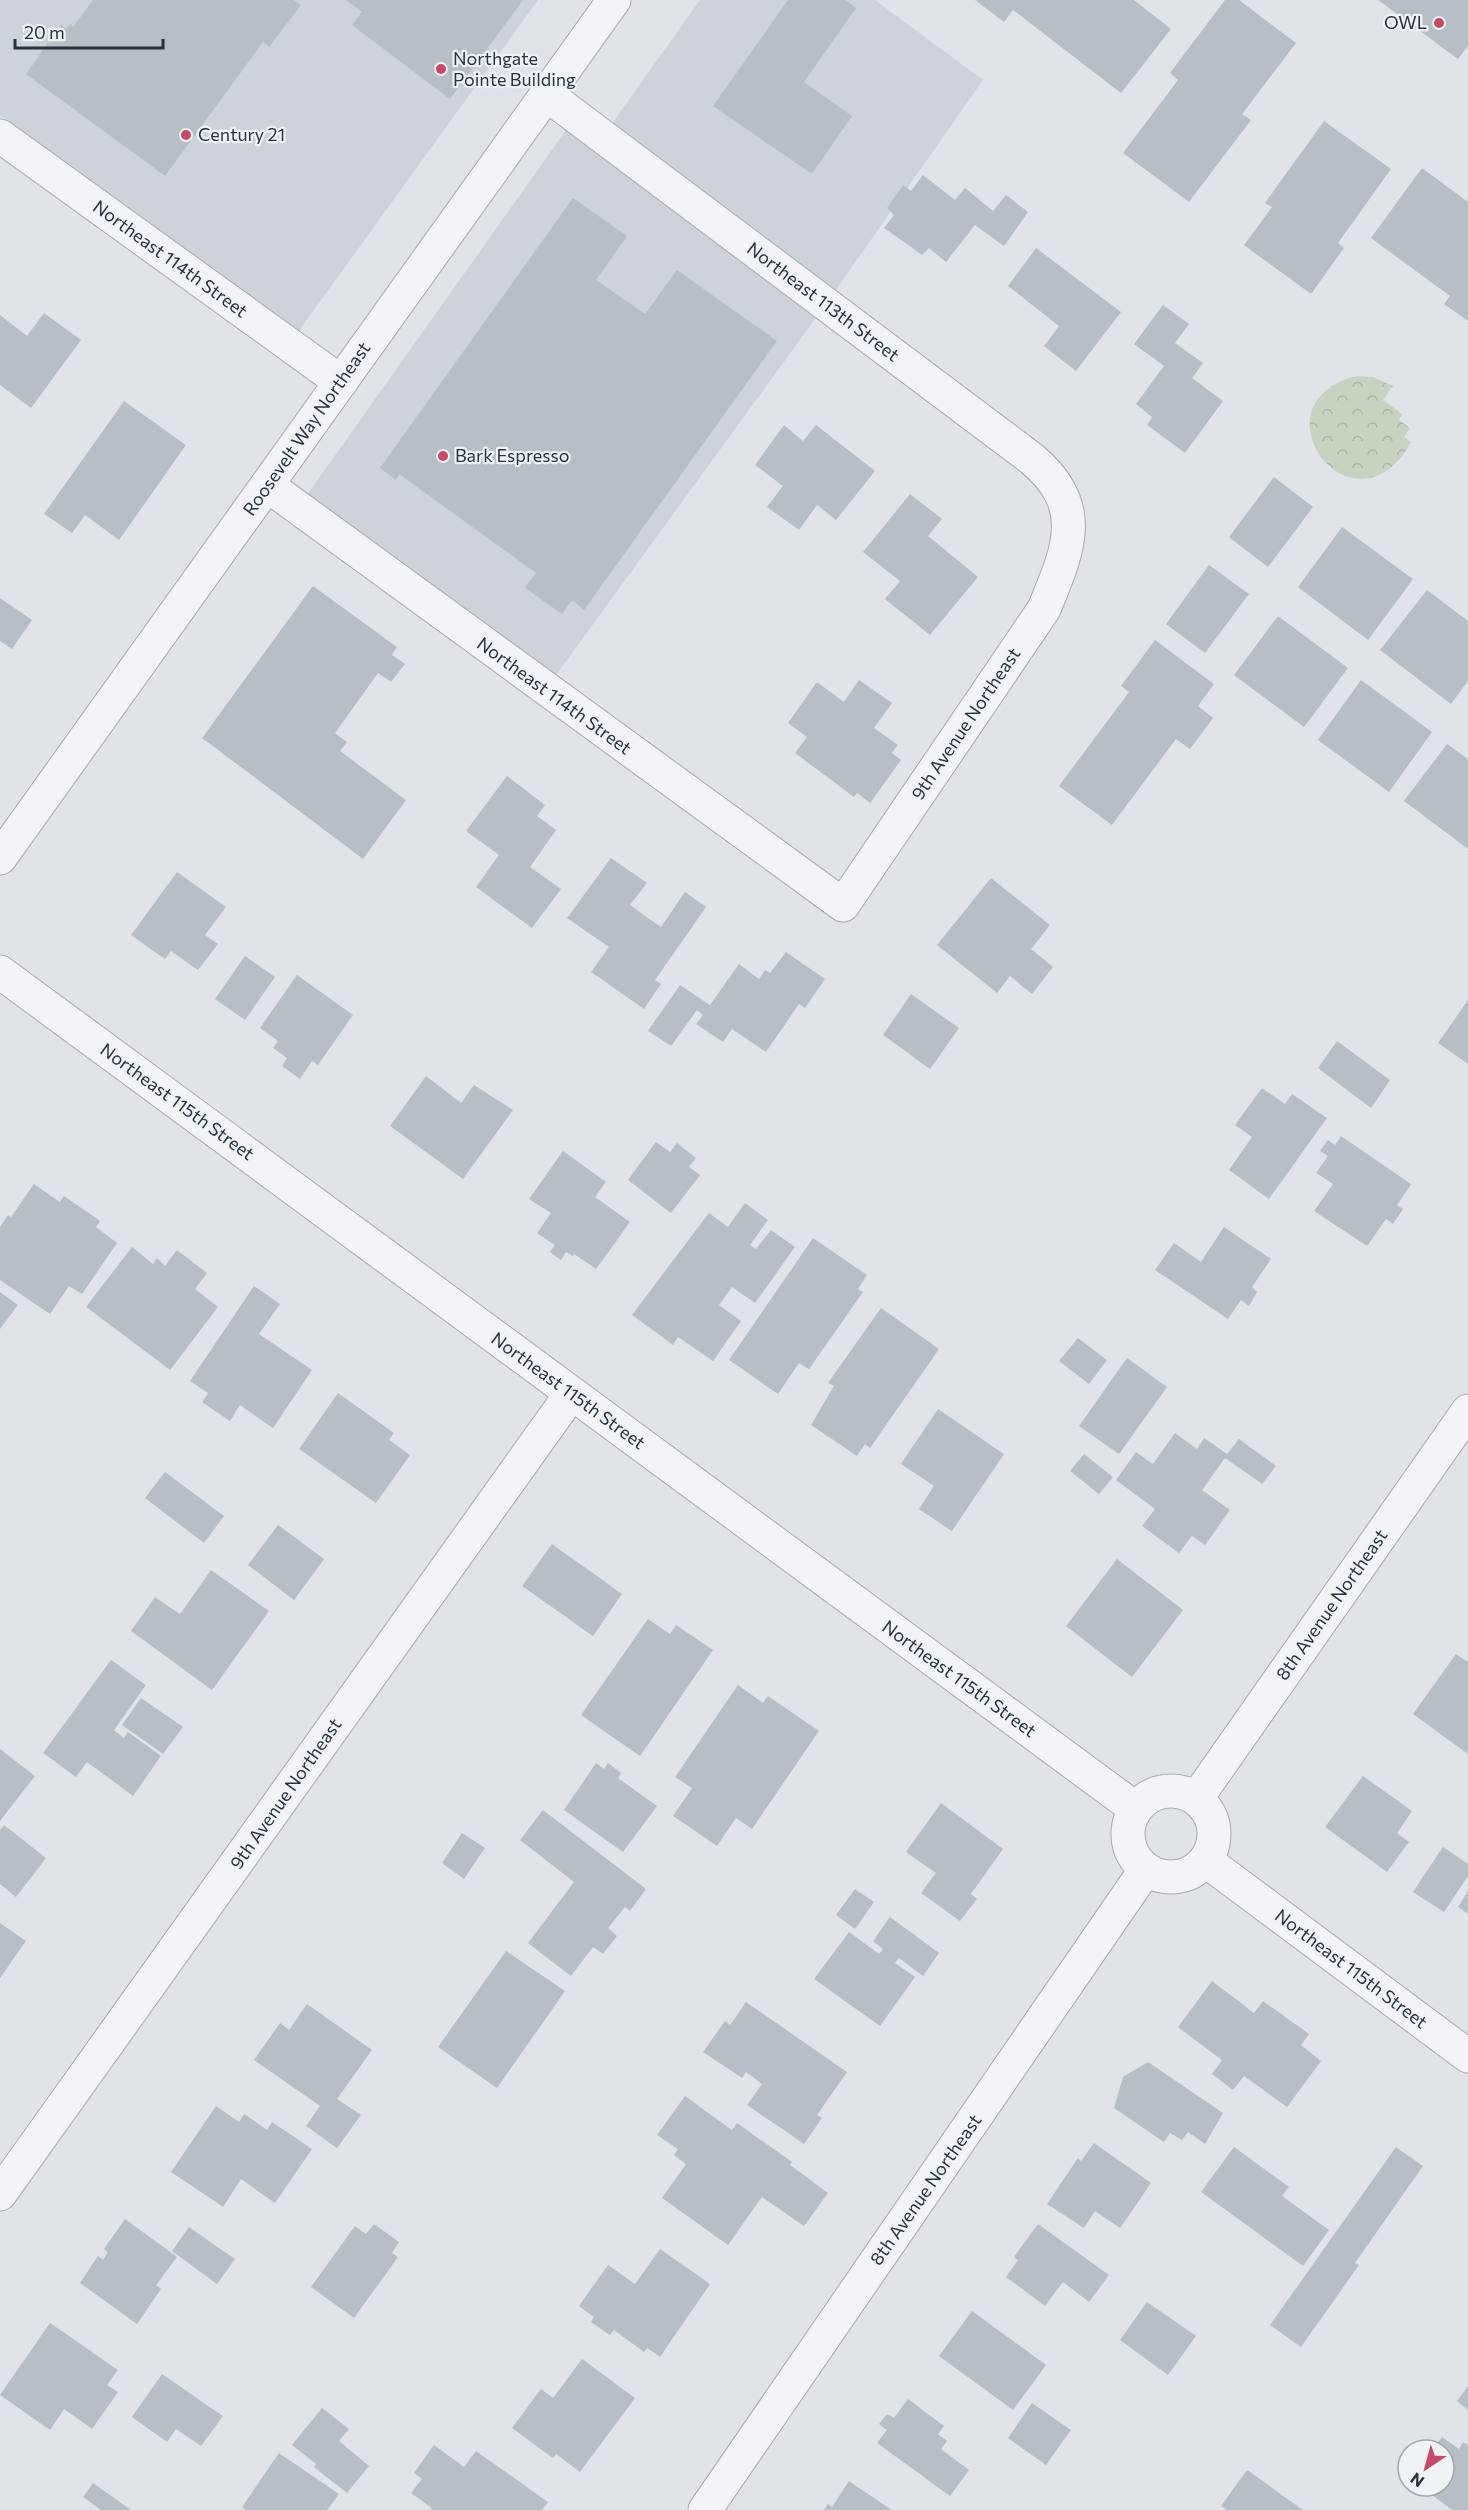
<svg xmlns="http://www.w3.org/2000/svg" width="1468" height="2510" viewBox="0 0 1468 2510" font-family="Commissioner,sans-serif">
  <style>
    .built { fill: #ced3da }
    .park { fill: url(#park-crowns) }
    .building { fill: #b7bec5 }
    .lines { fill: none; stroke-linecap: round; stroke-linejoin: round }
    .minor-casing { stroke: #a5abb2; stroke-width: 35 }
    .tertiary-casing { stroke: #a5abb2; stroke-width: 35 }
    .minor { stroke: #f3f4f7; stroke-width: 33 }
    .tertiary { stroke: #f3f4f7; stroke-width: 33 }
    .poi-dot { fill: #c94968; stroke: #eff3f6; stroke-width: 2 }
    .labels { text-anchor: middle; stroke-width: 4.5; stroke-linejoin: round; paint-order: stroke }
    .poi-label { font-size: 18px; fill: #29333f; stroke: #eff3f6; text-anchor: start }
    .street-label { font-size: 18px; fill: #29333f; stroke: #eff3f6 }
  </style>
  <defs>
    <pattern id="park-crowns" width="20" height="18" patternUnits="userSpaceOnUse" patternTransform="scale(1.5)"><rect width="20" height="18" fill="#c7d2c1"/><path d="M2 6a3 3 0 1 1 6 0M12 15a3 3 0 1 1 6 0" fill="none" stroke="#abb5a7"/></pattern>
  </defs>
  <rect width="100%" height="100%" fill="#e0e4e8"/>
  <path class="built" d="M0,0H538L298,332L0,115Z
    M700,0H875L983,80L826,304L546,689L297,509L576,116L603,136Z"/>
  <path class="park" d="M1356,376L1373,377L1393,386L1383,400L1402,414L1399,420L1410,428L1404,437L1411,442C1355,544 1248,405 1356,376Z"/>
  <path class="building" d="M93,0H294L301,5L269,47L263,42L165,176L26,74L61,25L66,29L70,23L73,27Z
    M346,0H523L450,99L352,25L362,12Z
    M788,0H846L856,8L804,82L852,116L812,174L713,106Z
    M975,0H1134L1171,29L1121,93L1013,10L1004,22Z
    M1225,0H1239L1296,43L1242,114L1251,120L1189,202L1123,153L1178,80L1170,73Z
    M1378,0H1468V46L1458,59Z
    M1324,121L1391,169L1338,243L1344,248L1311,294L1244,245L1272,207L1265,203Z
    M1422,168L1468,202V321L1444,304L1450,296L1371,238Z
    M923,175L955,200L965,188L993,211L1006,195L1028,212L1004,246L975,225L946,262L929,248L922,255L884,228L894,215L887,208L903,185L911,191Z
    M573,198L627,236L596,280L645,314L677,270L777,341L584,610L572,600L562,614L525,588L536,573L399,474L396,480L380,468Z
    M1036,248L1121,312L1076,371L1044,346L1059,326L1008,286Z
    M1163,305L1189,324L1175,343L1203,363L1192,378L1223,401L1185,453L1147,425L1152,417L1136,404L1164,366L1134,344Z
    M44,313L81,340L31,408L0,385V315L27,336Z
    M124,401L186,445L119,540L85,515L72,533L44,514Z
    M784,425L803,441L816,425L875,471L836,520L817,505L799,530L767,507L783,486L755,465Z
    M1274,477L1313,507L1268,567L1229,537Z
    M910,494L942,519L928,536L978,577L930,635L885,599L900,581L863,552Z
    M1342,527L1413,579L1368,640L1298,587Z
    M1209,565L1249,594L1205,653L1166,624Z
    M313,586L397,647L392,655L405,664L391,682L378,673L335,733L347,742L340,751L406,800L363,859L202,738Z
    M1427,590L1468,621V681L1451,704L1380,650Z
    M0,598L32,620L12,649L0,641Z
    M1278,616L1348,668L1304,727L1234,675Z
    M1155,640L1214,684L1198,706L1213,718L1190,749L1176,739L1112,825L1059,786L1129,692L1121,686Z
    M859,680L892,703L874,728L898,745L892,753L901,760L870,803L857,793L854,797L795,753L807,737L788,723L817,682L844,702Z
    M1361,680L1432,732L1389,792L1318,740Z
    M1447,744L1468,759V849L1404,801Z
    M507,776L545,805L537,816L556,830L530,867L561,889L532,928L476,887L499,855L466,831Z
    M611,858L647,883L630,905L661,927L685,892L706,907L655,980L661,984L644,1009L591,972L609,947L567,918Z
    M177,872L226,907L205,935L218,944L198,970L171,951L165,959L131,935Z
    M991,878L1050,925L1031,949L1053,967L1032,994L1010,976L997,993L937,945Z
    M786,952L825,979L805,1008L799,1004L766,1052L732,1029L723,1042L696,1024L703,1015L697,1010L671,1046L648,1031L680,985L710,1005L739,964L759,979L765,970L770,973Z
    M245,956L275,977L245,1020L215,999Z
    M297,975L353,1015L318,1065L312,1061L300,1079L282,1066L287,1058L273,1048L278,1041L260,1028Z
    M911,994L959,1028L930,1069L883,1035Z
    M1468,1000V1064L1438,1043Z
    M1337,1041L1390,1080L1371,1108L1318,1068Z
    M426,1076L461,1103L474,1085L513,1110L463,1179L390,1126Z
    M1262,1088L1285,1104L1292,1094L1327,1118L1269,1199L1229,1170L1252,1137L1235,1125Z
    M1341,1136L1411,1184L1397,1205L1403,1209L1393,1224L1386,1219L1367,1246L1314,1211L1333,1184L1316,1173L1328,1156L1320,1151L1328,1140L1335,1145Z
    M656,1142L670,1152L677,1143L696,1158L689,1167L700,1175L671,1213L628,1180Z
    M563,1151L606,1182L595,1197L630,1222L596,1269L574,1254L573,1256L566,1252L561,1260L550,1252L555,1245L537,1233L551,1213L529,1199Z
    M34,1184L60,1202L64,1196L100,1221L96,1227L117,1243L82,1294L69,1286L50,1314L0,1280V1227L8,1215L11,1217Z
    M745,1203L768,1220L750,1245L756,1249L771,1230L795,1247L755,1303L732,1287L719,1305L741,1321L713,1361L678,1337L673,1345L632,1315L709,1213L728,1227Z
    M1224,1227L1271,1259L1252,1287L1257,1292L1249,1306L1241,1300L1228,1319L1155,1270L1174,1243L1201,1262Z
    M813,1238L867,1275L858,1289L863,1292L809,1369L799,1363L778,1394L729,1360Z
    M132,1247L153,1264L157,1258L165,1266L177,1250L207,1273L195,1289L218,1307L170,1370L86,1307Z
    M254,1286L280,1304L259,1334L312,1370L273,1428L240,1405L230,1421L202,1402L208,1393L190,1381Z
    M0,1292L18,1305L0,1329Z
    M881,1308L939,1349L870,1448L865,1444L857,1456L811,1425L834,1386L828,1383Z
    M1078,1338L1107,1360L1089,1384L1059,1361Z
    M1127,1358L1167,1387L1119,1454L1079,1426Z
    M338,1393L394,1433L389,1440L410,1455L376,1503L299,1449Z
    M938,1409L1004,1454L952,1531L919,1509L934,1486L901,1464Z
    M1175,1433L1197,1449L1204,1438L1227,1454L1239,1439L1276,1466L1262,1484L1225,1458L1202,1490L1230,1510L1205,1545L1192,1536L1179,1553L1142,1526L1155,1509L1116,1480L1136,1452L1153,1464Z
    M1084,1454L1113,1477L1099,1494L1070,1471Z
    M165,1472L224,1516L204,1543L145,1498Z
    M278,1525L324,1559L294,1600L248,1565Z
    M552,1544L622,1594L593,1636L522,1586Z
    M1117,1559L1183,1610L1132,1677L1066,1626Z
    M211,1570L269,1611L212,1690L131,1631L155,1597L180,1614Z
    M648,1619L670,1634L676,1625L713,1650L640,1756L581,1715Z
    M1456,1654L1468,1662V1754L1413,1714Z
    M111,1660L146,1685L114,1730L124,1738L128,1732L161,1756L133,1796L87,1762L76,1777L43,1753Z
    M738,1685L763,1703L768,1696L819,1731L752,1829L736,1818L717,1846L673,1816L692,1788L675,1777Z
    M141,1698L183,1727L163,1754L122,1725Z
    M0,1749L35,1776L0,1821Z
    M596,1763L604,1769L608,1763L621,1773L618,1778L657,1806L623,1852L564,1810Z
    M1363,1776L1412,1811L1397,1833L1409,1842L1387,1872L1325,1827Z
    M941,1803L1003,1849L971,1894L977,1899L960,1921L921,1893L936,1873L906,1852Z
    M543,1810L646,1889L630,1911L625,1907L608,1928L617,1936L603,1954L593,1947L571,1976L528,1943L574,1882L520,1840Z
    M4,1825L46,1858L16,1897L0,1884V1830Z
    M462,1833L485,1848L464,1879L442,1863Z
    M1443,1847L1468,1864V1876L1444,1912L1413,1892Z
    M855,1889L874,1902L855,1929L836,1915Z
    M1468,1891V1914L1458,1907Z
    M890,1917L939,1953L923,1976L899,1958L895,1963L915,1977L880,2026L814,1979L849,1932L879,1954L883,1949L873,1941Z
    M0,1923L26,1941L0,1978Z
    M506,1951L565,1991L497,2088L438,2047Z
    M1212,1981L1254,2013L1263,2001L1309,2034L1301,2045L1321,2061L1287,2107L1244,2076L1233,2090L1212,2074L1222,2060L1178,2027Z
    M746,2002L847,2072L817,2115L822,2118L804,2144L747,2105L762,2084L746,2072L742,2078L703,2052L725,2021L730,2025Z
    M307,2004L372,2050L337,2099L361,2115L337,2148L306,2126L320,2106L254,2060L280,2023L289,2030Z
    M1148,2062L1223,2113L1205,2144L1188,2132L1182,2140L1170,2133L1164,2142L1114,2108L1123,2077Z
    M685,2096L732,2130L737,2123L792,2162L790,2165L828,2193L804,2226L762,2197L728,2245L662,2198L686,2164L674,2155L678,2149L657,2135Z
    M216,2106L239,2122L244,2114L267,2130L272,2122L312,2149L275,2203L241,2179L223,2207L171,2172Z
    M1094,2143L1151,2183L1120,2228L1095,2211L1084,2228L1047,2204L1078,2158L1081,2161Z
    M1234,2147L1289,2187L1282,2196L1329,2230L1303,2266L1201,2192Z
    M1396,2147L1423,2166L1355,2263L1359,2265L1301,2347L1270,2325Z
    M125,2219L177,2257L156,2285L161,2289L137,2324L80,2283L98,2256L103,2260L108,2252L104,2249Z
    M374,2224L399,2242L392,2253L398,2257L354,2318L311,2287L355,2226L366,2234Z
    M1038,2224L1109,2275L1089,2302L1063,2282L1045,2306L1006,2277L1018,2260L1014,2257Z
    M189,2227L235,2259L217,2284L172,2251Z
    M660,2249L710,2284L660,2357L647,2348L644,2352L614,2330L610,2335L591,2322L594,2317L579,2306L608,2265L635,2284Z
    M1147,2302L1196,2336L1168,2375L1120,2340Z
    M972,2311L1046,2365L1013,2410L939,2356Z
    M50,2323L118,2370L107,2385L118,2392L92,2429L64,2409L50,2430L0,2395Z
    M582,2359L635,2398L580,2472L556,2454L553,2458L512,2428L541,2389L553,2398Z
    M162,2374L223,2416L201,2446L176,2429L167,2442L132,2417Z
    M1468,2386V2410L1457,2401Z
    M908,2399L944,2426L938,2434L947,2441L941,2449L969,2470L950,2496L877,2443L887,2430L879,2424L887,2414L894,2418Z
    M1032,2403L1071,2430L1046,2465L1008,2438Z
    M322,2408L349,2429L339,2441L369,2466L347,2493L314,2467L316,2464L292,2445Z
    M1442,2437L1459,2449L1463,2442L1468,2445V2510H1452L1428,2492L1432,2486H1444V2450H1433Z
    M434,2445L464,2467L476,2451L548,2502L542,2510H430L432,2508L411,2493L422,2479L414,2473Z
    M279,2453L339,2494L327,2510H246L242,2507Z
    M1247,2470L1303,2510H1227L1221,2506Z
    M849,2481L892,2510H824L828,2504L832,2507Z
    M93,2483L131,2510H101L83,2497Z"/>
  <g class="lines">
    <g class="minor-casing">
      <path id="minor" d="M0,136L341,382
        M267,485L843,905L1044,609C1068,550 1089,507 1032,459L546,94
        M0,972L1136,1809
        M1128 1834a43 43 0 1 1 86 0a43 43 0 1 1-86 0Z
        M1196,1799L1468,1411
        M1205,1860L1468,2056
        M0,2194L571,1394
        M705,2510L1146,1869"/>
    </g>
    <g class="tertiary-casing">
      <path id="tertiary" d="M0,858L614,0"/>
    </g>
    <use href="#minor" class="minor"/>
    <use href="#tertiary" class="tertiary"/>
  </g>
  <g class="poi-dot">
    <circle cx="1439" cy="23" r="6"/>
    <circle cx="441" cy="69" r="6"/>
    <circle cx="186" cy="135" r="6"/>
    <circle cx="443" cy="456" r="6"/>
  </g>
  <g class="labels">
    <g class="poi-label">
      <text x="1427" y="29" text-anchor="end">OWL</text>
      <text x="453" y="65">Northgate<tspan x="453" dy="21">Pointe Building</tspan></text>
      <text x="198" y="141">Century 21</text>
      <text x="455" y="462">Bark Espresso</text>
    </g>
    <g class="street-label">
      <text transform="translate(170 259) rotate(36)" y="6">Northeast 114th Street</text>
      <text transform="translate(823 302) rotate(37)" y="6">Northeast 113th Street</text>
      <text transform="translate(307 429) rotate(-55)" y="6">Roosevelt Way Northeast</text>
      <text transform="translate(554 696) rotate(36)" y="6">Northeast 114th Street</text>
      <text transform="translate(966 724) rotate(-56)" y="6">9th Avenue Northeast</text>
      <text transform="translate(177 1102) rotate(36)" y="6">Northeast 115th Street</text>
      <text transform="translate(568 1391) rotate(36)" y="6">Northeast 115th Street</text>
      <text transform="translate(1332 1605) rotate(-55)" y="6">8th Avenue Northeast</text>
      <text transform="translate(959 1679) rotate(36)" y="6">Northeast 115th Street</text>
      <text transform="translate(286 1794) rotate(-55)" y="6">9th Avenue Northeast</text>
      <text transform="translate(1351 1969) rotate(37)" y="6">Northeast 115th Street</text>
      <text transform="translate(926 2190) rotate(-55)" y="6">8th Avenue Northeast</text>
    </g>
  </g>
  <g transform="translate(1426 2468) rotate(216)"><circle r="28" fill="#eff3f6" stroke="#a0a6ad" stroke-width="1.5"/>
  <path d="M0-4.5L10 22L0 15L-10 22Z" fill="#c94968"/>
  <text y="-9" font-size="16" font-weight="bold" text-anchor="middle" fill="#29333f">N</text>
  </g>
  <path d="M15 39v9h148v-9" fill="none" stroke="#29333f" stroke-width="3"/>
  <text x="24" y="39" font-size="18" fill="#29333f" stroke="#eff3f6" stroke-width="4.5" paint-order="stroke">20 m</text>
</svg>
